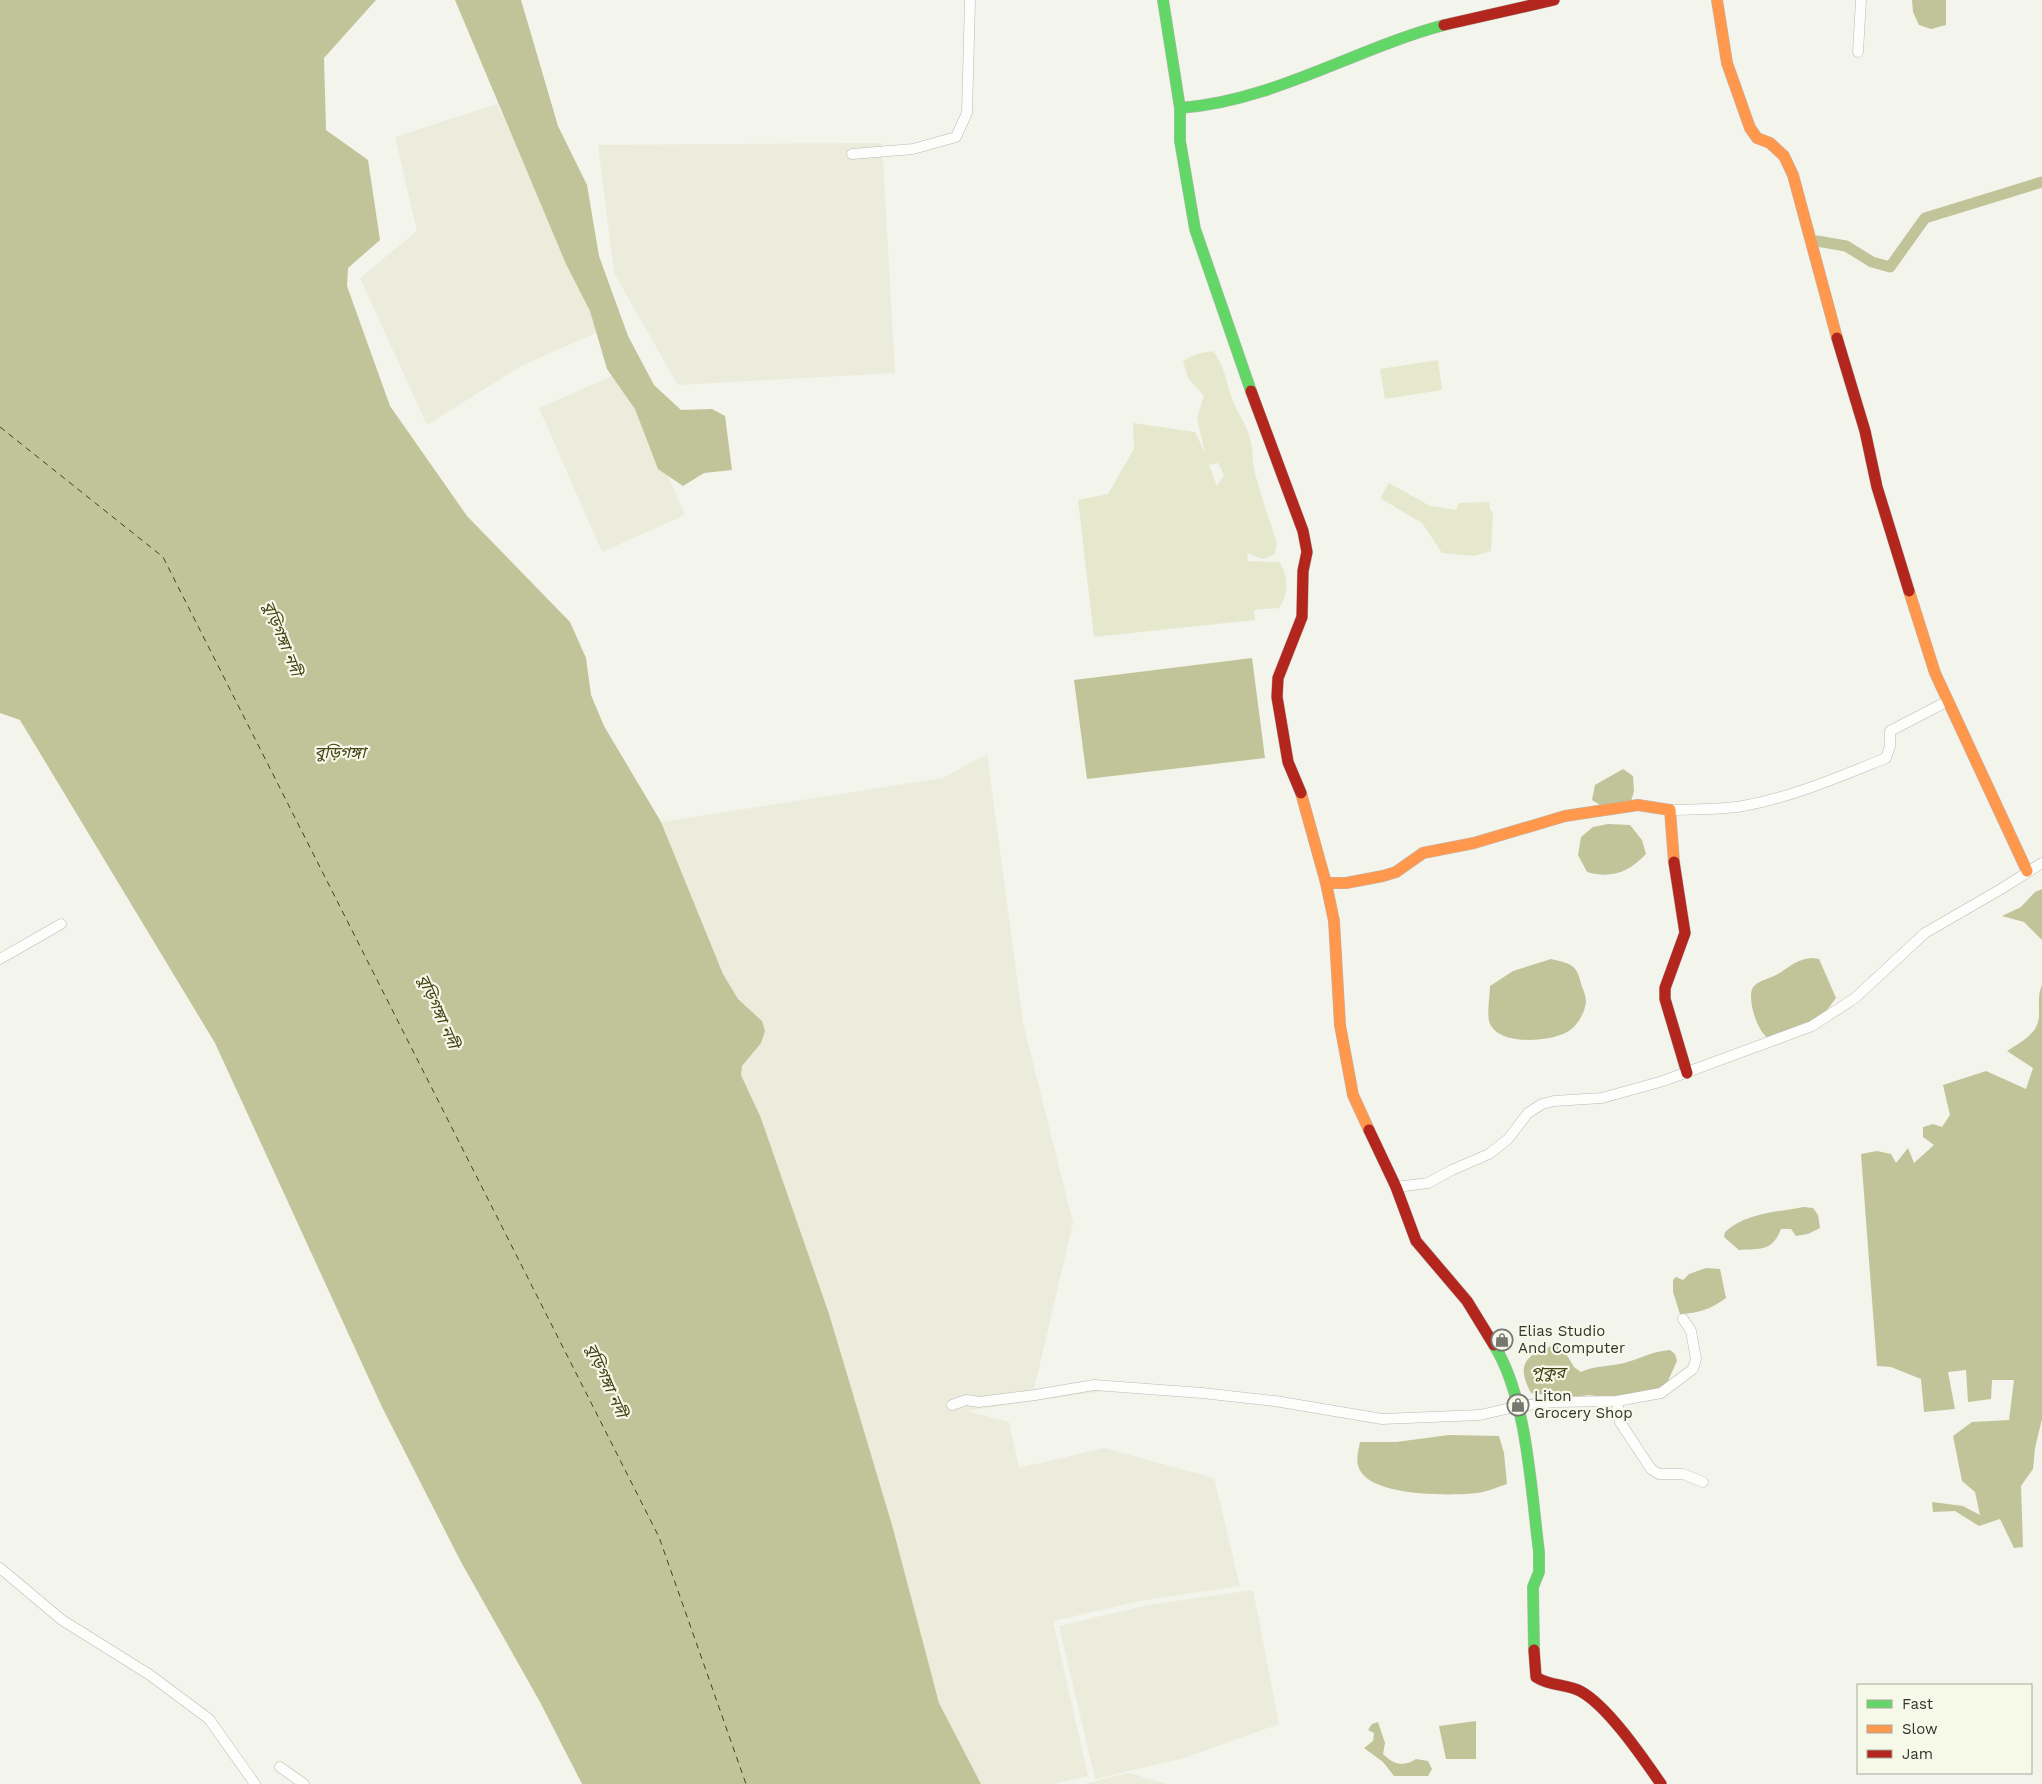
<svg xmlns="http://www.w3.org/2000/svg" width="2042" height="1784" viewBox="0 0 2042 1784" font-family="'Work Sans','Noto Sans Bengali',sans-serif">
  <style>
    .built { fill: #ebecdc }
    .green { fill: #e6e8ce; fill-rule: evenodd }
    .water { fill: #c1c499 }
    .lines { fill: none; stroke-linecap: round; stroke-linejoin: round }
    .canal { stroke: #c1c499; stroke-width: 11 }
    .ferry { stroke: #414315; stroke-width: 1; stroke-dasharray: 6 5; stroke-linecap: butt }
    .street-casing { stroke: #b9bab4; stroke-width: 11 }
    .fast-casing { stroke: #b9bab4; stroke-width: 12 }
    .slow-casing { stroke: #b9bab4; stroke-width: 12 }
    .jam-casing { stroke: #b9bab4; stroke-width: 12 }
    .street { stroke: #fdfdfc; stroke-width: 10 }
    .fast { stroke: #63d668; stroke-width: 11 }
    .slow { stroke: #ff974d; stroke-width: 11 }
    .jam { stroke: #b3261e; stroke-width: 11 }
    .labels { text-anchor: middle; stroke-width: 4.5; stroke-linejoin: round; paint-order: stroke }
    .poi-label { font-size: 15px; fill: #33342e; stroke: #f6f8e8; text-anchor: start }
    .water-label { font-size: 16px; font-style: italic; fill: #414315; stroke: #f6f8e8 }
  </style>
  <rect width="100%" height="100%" fill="#f3f4ec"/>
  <path class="built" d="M497,104L605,329L521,366L427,425L360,278L417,231L395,137Z
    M882,143L895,373L678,385L614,273L598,145Z
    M623,371L685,515L602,552L539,408Z
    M987,754L1023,1023L1073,1223L1034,1389L1110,1390L967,1411L1009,1422L1019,1468L1104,1448L1214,1478L1240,1586L1140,1601L1053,1621L1088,1776L1054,1784H981L939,1703L829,1314L761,1118L741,1075L742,1066L751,1054L762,1021L738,999L723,974L661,822L943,778Z
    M1253,1590L1279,1724L1184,1758L1095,1779L1059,1626L1148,1605Z
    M1128,1773L1167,1784H1085Z"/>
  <path class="green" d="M1213,351C1224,365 1226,380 1231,396C1236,411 1246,423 1250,438C1253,448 1252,459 1254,469C1260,494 1269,518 1277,543L1275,554L1263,559L1247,553L1248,561L1279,562C1289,575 1289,595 1279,608L1254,610L1255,620L1094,637L1078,500L1108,494L1134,449L1133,423L1195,432L1205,453L1197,418L1204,396L1188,378L1183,361L1196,354ZM1218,463L1224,475L1217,486L1209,465Z
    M1438,360L1442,390L1385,399L1380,369Z
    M1389,483L1430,506L1456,510L1459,503L1489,502L1490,510L1493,512L1491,551L1474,556L1442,553L1422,523L1380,498Z"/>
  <path class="water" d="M0,0H376L324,58L326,130L368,160L380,240L348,268L347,286L390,406L467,516L570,622L586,658L591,695L604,726L661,822L723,974L738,999L762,1021L765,1031L761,1043L742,1066L741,1075L761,1118L829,1314L892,1525L939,1703L981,1784H582L540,1702L461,1562L382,1407L215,1043L20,720L0,713Z
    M455,0H521L558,126L587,185L599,256L628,336L654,385L681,410L712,409L725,416L732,470L704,473L683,486L658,469L635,409L607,369L590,311L566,264Z
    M1912,0H1946V25L1931,29L1919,25L1913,12Z
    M1252,658L1265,758L1087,779L1074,680Z
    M1623,769L1633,776L1634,791L1630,805H1600L1592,800L1595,785Z
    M1608,824L1630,825L1642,840L1646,854C1629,872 1612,879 1587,872L1578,855L1581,837L1593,827Z
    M2042,889V940L2024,922L2002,916L2021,907L2035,892Z
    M1812,958L1819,959L1836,998C1830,1006 1823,1016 1816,1022C1805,1029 1781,1041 1769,1038C1758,1035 1745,995 1754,986C1761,979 1773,978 1781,972C1792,965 1798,959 1812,958Z
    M1551,959C1573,964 1577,965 1582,987C1584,991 1586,997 1586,1002C1585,1012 1578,1025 1569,1031C1552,1042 1496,1047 1489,1021C1487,1010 1490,996 1490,986L1513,971Z
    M2042,985V1419L2035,1448L2033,1469L2021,1486L2023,1547L2014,1548L2000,1519L1979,1526L1955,1511L1933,1512L1932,1502L1963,1506L1980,1515L1975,1492L1962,1481L1953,1436L1972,1422L2009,1420L2014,1380H1992L1991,1399L1968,1402L1966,1370L1948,1372L1955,1409L1924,1412L1921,1379L1891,1367L1877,1366L1861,1154L1877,1151L1891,1154L1896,1163L1908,1148L1914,1163L1934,1145L1923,1137V1127L1933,1124L1942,1127L1950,1115L1943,1085L1986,1071L2026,1089L2033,1068L2007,1051C2022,1041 2040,1033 2039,1013C2039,1002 2038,994 2042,985Z
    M1804,1207L1813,1208L1818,1215L1820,1228L1808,1234L1796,1236L1791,1229H1781C1772,1252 1761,1248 1739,1250L1724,1237L1725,1232C1746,1213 1777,1212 1804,1207Z
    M1706,1268L1720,1269L1726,1298C1711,1309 1699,1313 1680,1314L1673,1292V1280L1676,1277L1683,1280L1689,1274Z
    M1551,1346L1562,1347L1574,1367L1581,1372C1595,1365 1609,1367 1624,1363C1640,1359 1652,1351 1670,1350L1675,1354L1677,1361L1666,1385L1649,1392L1608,1398L1589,1395L1567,1398L1531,1393C1517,1367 1523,1356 1551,1346Z
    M1449,1435L1499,1436L1504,1453L1507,1484C1497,1487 1487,1492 1477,1493C1452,1496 1364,1497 1358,1465C1356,1458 1359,1448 1360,1442H1396Z
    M1476,1721V1759H1446L1439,1726Z
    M1378,1722L1385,1743L1383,1754C1394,1765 1403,1767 1416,1759L1428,1761L1432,1769L1428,1776H1394L1383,1762L1364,1748L1373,1741L1374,1733L1368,1730L1372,1724Z"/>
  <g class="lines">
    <path class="canal" d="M1817,241L1846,246L1872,262L1890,267L1925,218L2042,182"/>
    <path class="ferry" d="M0,427L163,557L659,1537L746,1784"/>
    <g class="street-casing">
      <path id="street" d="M1858,52L1861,0
        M852,154L913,149L956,137L967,113L970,0
        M1670,810C1694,809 1720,810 1743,806C1793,797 1839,777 1886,758L1890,746V731L1948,701
        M0,959L61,924
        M1396,1187L1428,1183L1452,1170L1489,1154L1508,1139L1528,1113L1542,1104L1554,1101L1602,1098L1663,1081L1812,1026L1855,998L1925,933L2001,889L2042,863
        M1617,1401L1620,1422L1651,1469L1659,1474H1683L1703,1482
        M952,1405L966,1400L979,1402L1035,1395L1094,1385L1202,1393L1275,1401L1382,1419L1480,1415L1519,1406L1553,1402L1617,1401L1661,1393L1693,1369L1696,1359L1691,1331L1683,1319
        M0,1568L62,1620L150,1675L209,1719L255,1784
        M280,1767L304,1784"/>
    </g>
    <g class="fast-casing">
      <path id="fast" d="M1163,0L1180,108C1274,101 1354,49 1444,25
        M1180,108V141L1195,229L1251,391
        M1494,1345C1527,1397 1531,1490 1539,1552V1572L1533,1587L1534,1650"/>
    </g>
    <g class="slow-casing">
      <path id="slow" d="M1717,0L1727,63L1750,128L1757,138L1770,143L1784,156L1793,175L1837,338
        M1909,591L1935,673L2027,871
        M1301,793L1326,883L1334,921L1340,1025L1353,1095L1369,1130
        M1326,883H1346L1383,876L1396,872L1423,853L1474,843L1565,816L1638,805L1670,810L1674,862"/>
    </g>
    <g class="jam-casing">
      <path id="jam" d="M1444,25L1554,0
        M1837,338L1865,431L1877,487L1909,591
        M1251,391L1303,531L1307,552L1303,571L1302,617L1278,678L1277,697L1288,762L1301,793
        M1674,862L1685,933L1665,988V999L1687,1073
        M1369,1130L1396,1187L1416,1241L1467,1301L1494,1345
        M1534,1650L1536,1677C1549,1686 1566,1684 1580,1691C1607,1705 1643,1758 1661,1784"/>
    </g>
    <use href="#street" class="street"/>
    <use href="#fast" class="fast"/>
    <use href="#slow" class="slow"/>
    <use href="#jam" class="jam"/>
  </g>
  <defs>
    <g id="shop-ring" transform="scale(1.125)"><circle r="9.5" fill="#f6f8e8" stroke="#767770" stroke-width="1.5"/><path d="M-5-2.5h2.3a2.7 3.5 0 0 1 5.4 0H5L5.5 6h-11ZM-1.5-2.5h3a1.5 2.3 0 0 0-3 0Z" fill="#767770"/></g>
  </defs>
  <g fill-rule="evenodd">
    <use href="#shop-ring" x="1502" y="1340"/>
    <use href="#shop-ring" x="1518" y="1405"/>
  </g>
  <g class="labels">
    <g class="poi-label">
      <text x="1518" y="1336">Elias Studio<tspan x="1518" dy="17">And Computer</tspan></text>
      <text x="1534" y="1401">Liton<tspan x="1534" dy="17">Grocery Shop</tspan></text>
    </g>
    <g class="water-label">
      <text transform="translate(283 638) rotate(68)" y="6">বুড়িগঙ্গা নদী</text>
      <text x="340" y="758">বুড়িগঙ্গা</text>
      <text transform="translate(439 1011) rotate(66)" y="6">বুড়িগঙ্গা নদী</text>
      <text x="1548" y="1378">পুকুর</text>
      <text transform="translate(607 1380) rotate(66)" y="6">বুড়িগঙ্গা নদী</text>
    </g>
  </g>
  <rect x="1857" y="1684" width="175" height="90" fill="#f6f8e8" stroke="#a8aa9e"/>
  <rect x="1867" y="1700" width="25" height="8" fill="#63d668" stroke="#a8aa9e"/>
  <text x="1902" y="1709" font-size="15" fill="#33342e">Fast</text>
  <rect x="1867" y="1725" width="25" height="8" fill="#ff974d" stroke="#a8aa9e"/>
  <text x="1902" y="1734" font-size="15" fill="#33342e">Slow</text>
  <rect x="1867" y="1750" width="25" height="8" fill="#b3261e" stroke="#a8aa9e"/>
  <text x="1902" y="1759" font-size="15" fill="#33342e">Jam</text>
</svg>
